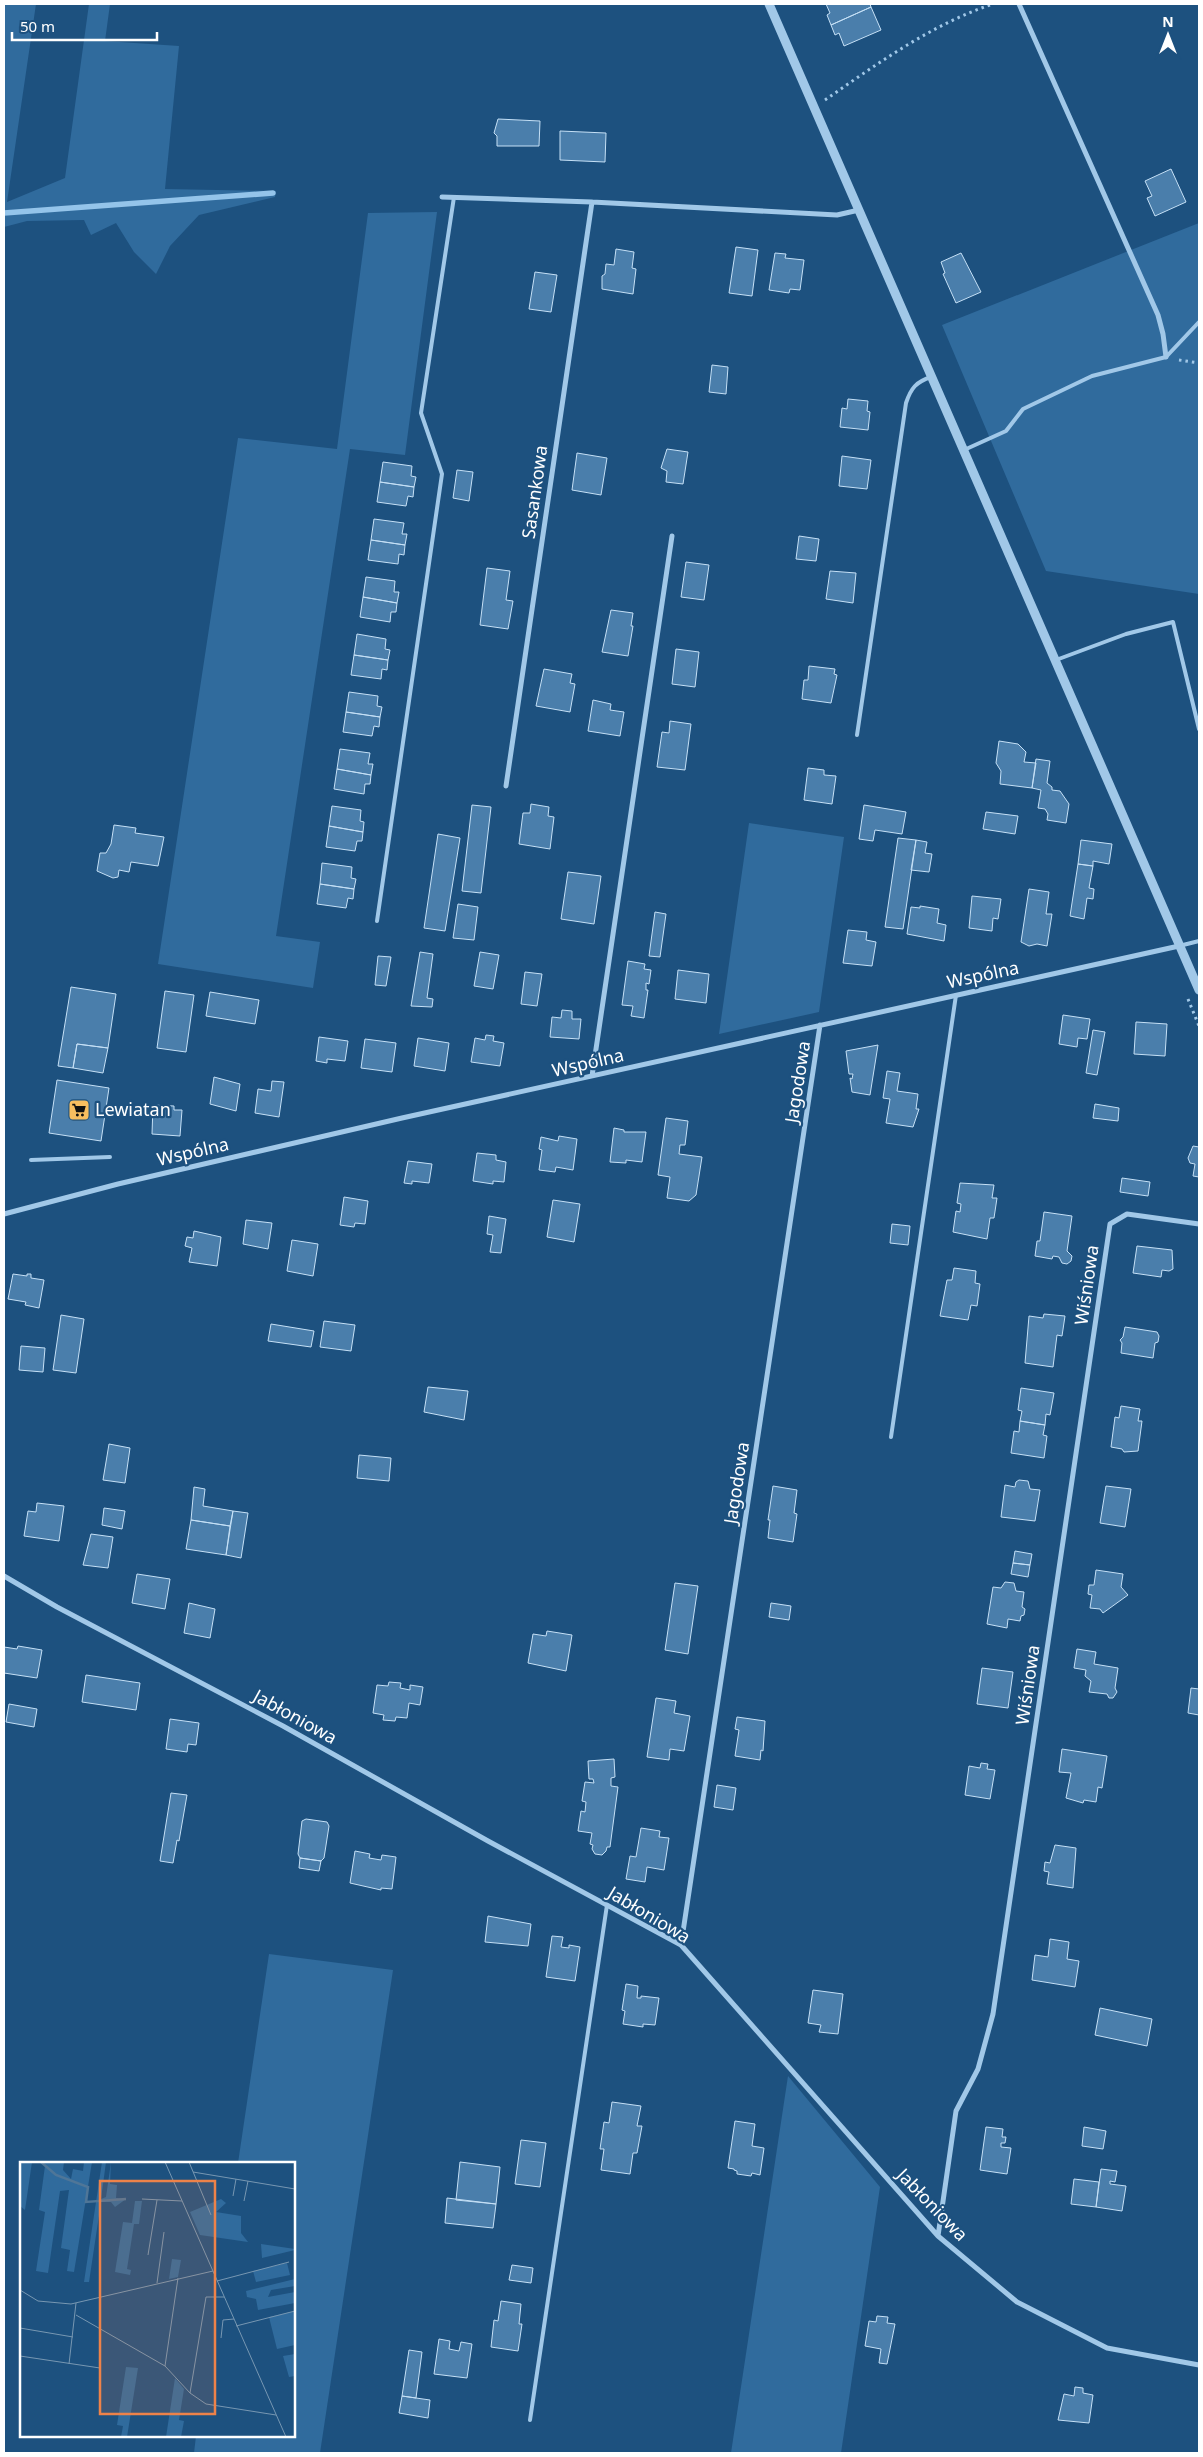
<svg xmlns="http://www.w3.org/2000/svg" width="1203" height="2457" viewBox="0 0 1203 2457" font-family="'Noto Sans',sans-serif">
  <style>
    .green { fill: #306b9d }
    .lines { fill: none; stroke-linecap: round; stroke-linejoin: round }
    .stream { stroke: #94c4ea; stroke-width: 5.5 }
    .building { fill: #4a7eab; stroke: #c5e0f6 }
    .path { stroke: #a1c8e8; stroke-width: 3; stroke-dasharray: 2.5 4; stroke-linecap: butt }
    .service { stroke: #a1c8e8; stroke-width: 4 }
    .minor { stroke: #a1c8e8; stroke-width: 5 }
    .tertiary { stroke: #a1c8e8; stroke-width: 9 }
    .labels { text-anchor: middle; stroke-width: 4.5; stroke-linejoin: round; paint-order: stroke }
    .street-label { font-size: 18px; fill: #fff; stroke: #1d517f }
    .poi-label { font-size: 18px; fill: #fff; stroke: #1d517f; text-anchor: start }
    .inset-river { fill: none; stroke: #4f7698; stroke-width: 2.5 }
    .inset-road { fill: none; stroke: #7797b2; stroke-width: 1 }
    .view { fill: #ee8249; fill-opacity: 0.15; stroke: #ee8249; stroke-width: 2.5 }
    .inset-edge { fill: none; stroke: #fff; stroke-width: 2.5 }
  </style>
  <rect width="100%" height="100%" fill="#1d517f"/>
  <path class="green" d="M4,4H36L7,202L65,178L89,4H110L105,41L179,46L165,189L276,191L275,197L199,215L170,246L156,274L134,252L116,223L91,235L84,220L27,221L4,227Z
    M437,212L405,455L350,449L276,936L320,942L313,988L158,964L238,438L337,449L368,213Z
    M1199,223V594L1046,571L942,325Z
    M749,823L844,837L819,1012L719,1034Z
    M269,1954L393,1970L320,2453H194L196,2436H294V2163H238Z
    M788,2076L880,2187L841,2453H731Z"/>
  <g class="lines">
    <path class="stream" d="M4,213L273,193"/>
  </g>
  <path class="building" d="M826,4H870L871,7L831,25L827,15L830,13Z
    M871,7L881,30L844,46L839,33L835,35L831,25Z
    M498,119L540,121L539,146H497V136L494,133Z
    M560,131L606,133L605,162L560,160Z
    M1171,169L1186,202L1155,216L1147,198L1152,196L1145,181Z
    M736,247L758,250L752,296L729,293Z
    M616,249L634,252L632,268L636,269L633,294L602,289V276L605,274L606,264L614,265Z
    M775,253L786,254L785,258L804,260L800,290L790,289L789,293L769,290Z
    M961,253L981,292L956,303L943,274L945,273L941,262Z
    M535,272L557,275L551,312L529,309Z
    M712,365L728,367L726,394L709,392Z
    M848,399L868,401L867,411L870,412L868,430L840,427L842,408L847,409Z
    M667,449L688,452L683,484L666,482L667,471L661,468Z
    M577,453L607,458L601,495L572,490Z
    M842,456L871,460L867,489L839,486Z
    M383,462L412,466L411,476L416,477L414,487L380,482Z
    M457,470L473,472L469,501L453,498Z
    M380,482L414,487L413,497L408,496L406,506L377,502Z
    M374,519L404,523L402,534H407L405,545L371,540Z
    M799,536L819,539L816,561L796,559Z
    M371,540L405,545L404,555L399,554L398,564L368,560Z
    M686,562L709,565L704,600L681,597Z
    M487,568L510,571L506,600L513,601L508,629L480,625Z
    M830,571L856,573L853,603L826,599Z
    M366,577L395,581L394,592H399L397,603L363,597Z
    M363,597L397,603L396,612H391L390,622L360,617Z
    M611,610L633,613L631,626H633L628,656L602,652Z
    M357,634L386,639L385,649L390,650L388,660L354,655Z
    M676,649L699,652L695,687L672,684Z
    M354,655L388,660L387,670L382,669L381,679L351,675Z
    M809,666L835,669L834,674L837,675L831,703L802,699L804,680H808Z
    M544,669L572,674L570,683L575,684L570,712L536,706Z
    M349,692L378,696L377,706L382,707L380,717L346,712Z
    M593,700L611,704L610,710L624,712L620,736L588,731Z
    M346,712L380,717L379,727L374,726L372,736L343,732Z
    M670,721L691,724L685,770L657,767L662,732L669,733Z
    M999,741L1018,744L1026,752L1024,762L1036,763L1032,788L1000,784L1001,771L996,763Z
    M340,749L370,753L368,764H373L371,775L337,769Z
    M1036,759L1050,761L1047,783L1052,787V790L1060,791L1069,804L1066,823L1047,820L1048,814L1045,809L1038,808L1041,790L1032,788Z
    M808,768L824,770V775L836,776L832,804L804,800Z
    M337,769L371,775L370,784H365L364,794L334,789Z
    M531,804L549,807L548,816L554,817L550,849L519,844L523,813H530Z
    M472,805L491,807L481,893L462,891Z
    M864,805L906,812L902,834L875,830L873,841L859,839Z
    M332,806L361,810L360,821L364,822L363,832L329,826Z
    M986,812L1018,816L1015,834L983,829Z
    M114,825L136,828L135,833L164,837L158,866L131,862L129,872L119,870L118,877L113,878L97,871L100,853H106L111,844Z
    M329,826L363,832L362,841H357L355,851L326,847Z
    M438,834L460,838L445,931L424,928Z
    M898,838L916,840L903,929L885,927Z
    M916,840L927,842L925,853L932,854L929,872L911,870Z
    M1081,840L1112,844L1109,864L1093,861V866L1078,864Z
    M322,863L352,867L351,878L356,879L354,889L320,884Z
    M1078,864L1093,866L1089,888L1094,889L1093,899L1087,898L1084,919L1070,916Z
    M568,872L601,876L594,924L561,919Z
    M320,884L354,889L353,899L348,898L346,908L317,904Z
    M1029,889L1049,892L1046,914H1052L1047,946L1037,944L1029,946L1021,942Z
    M972,896L1001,899L998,919L993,918L992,931L969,928Z
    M458,904L478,907L474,940L453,938Z
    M920,906L939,909L937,923L946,925L944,941L907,934L911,907L920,908Z
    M655,912L666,914L660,957L649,956Z
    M848,930L867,932L866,940L876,942L872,966L843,963Z
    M420,952L433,954L427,998L433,999L432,1007L411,1006Z
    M480,952L499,955L493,989L474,986Z
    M378,956L391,957L386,986L375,985Z
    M628,961L645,964L644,969L651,970L649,984L646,983V990H648L644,1018L631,1016L633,1006L622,1005Z
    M678,970L709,974L706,1003L675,999Z
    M525,972L542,974L537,1006L521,1004Z
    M71,987L116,994L108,1048L77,1044L73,1068L58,1066Z
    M165,991L194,995L186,1052L157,1048Z
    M210,992L259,1000L255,1024L206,1016Z
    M562,1010L572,1011V1019H581L579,1039L550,1037L552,1017L561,1018Z
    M1063,1015L1090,1019L1087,1039L1078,1038L1077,1047L1059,1044Z
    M1136,1022L1167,1024L1165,1056L1134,1054Z
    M1093,1030L1105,1032L1097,1075L1086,1073Z
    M486,1035L494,1036L493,1041L504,1043L500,1066L471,1062L475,1038L485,1040Z
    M319,1037L348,1041L345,1061L327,1059V1063L316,1061Z
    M418,1038L449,1043L445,1071L414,1066Z
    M365,1039L396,1043L392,1072L361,1068Z
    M77,1044L108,1048L103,1073L73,1068Z
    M878,1045L870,1095L852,1092L850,1078L852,1079L853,1074H849L846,1051Z
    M887,1071L900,1073L897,1091L918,1094L916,1109H919L913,1127L886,1123L890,1099L883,1098Z
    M214,1077L240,1084L236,1111L210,1104Z
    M57,1080L109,1088L101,1141L49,1133Z
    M272,1081L284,1082L279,1117L255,1113L258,1089L271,1091Z
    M1095,1104L1119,1108L1118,1121L1093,1118Z
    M153,1105L174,1106V1110H182L180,1136L152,1134Z
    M666,1118L688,1121L685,1145H680L679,1154L702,1157L696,1195L689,1201L667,1198L670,1177L658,1175Z
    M614,1128L624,1130V1132H646L642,1162L626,1160V1163L610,1162Z
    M559,1136L577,1139L573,1170L556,1167L555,1172L539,1170L542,1150L539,1149L541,1137L558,1141Z
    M1193,1146L1199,1147V1177L1193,1176L1195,1164L1190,1163L1188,1158Z
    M477,1153L496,1155V1160L506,1162L504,1182L493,1181V1184L473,1181Z
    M408,1161L432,1164L429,1183L412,1181V1184L404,1183Z
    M1122,1178L1150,1182L1148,1196L1120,1192Z
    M960,1183L994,1185L992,1198H997L994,1218H990L987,1239L953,1232L956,1211L960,1212L961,1204L957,1203Z
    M344,1197L368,1201L365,1224L355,1223L354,1227L340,1225Z
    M553,1200L580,1204L574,1242L547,1237Z
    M1044,1212L1072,1216L1067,1251L1072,1256L1071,1261L1067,1264L1062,1263L1059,1257L1053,1256L1052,1259L1035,1256L1037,1241H1040Z
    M489,1216L506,1219L501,1253L490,1252L493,1235L487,1234Z
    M246,1220L272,1223L268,1249L243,1244Z
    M892,1224L910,1226L908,1245L890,1243Z
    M194,1231L221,1237L217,1266L189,1262L192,1248L185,1246L187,1237L193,1238Z
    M292,1240L318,1244L313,1276L287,1271Z
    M1137,1246L1172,1250L1173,1269L1169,1271L1162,1270L1161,1277L1133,1273Z
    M954,1268L976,1271L975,1283L980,1284L977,1306L971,1305L968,1320L940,1316L947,1280H952Z
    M13,1274L27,1276V1274H31V1278L44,1280L39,1308L25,1305L26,1302L8,1299Z
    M1044,1314L1065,1316L1062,1336L1057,1335L1053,1367L1025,1363L1029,1316L1043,1318Z
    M61,1315L84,1319L76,1373L53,1370Z
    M324,1321L355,1325L351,1351L320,1347Z
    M271,1324L314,1331L311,1347L268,1341Z
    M1125,1327L1157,1332L1159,1336L1158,1342L1155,1343L1153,1358L1121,1353L1122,1343L1120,1340L1123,1337Z
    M21,1346L45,1348L43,1372L19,1370Z
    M428,1387L468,1391L464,1420L424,1412Z
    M1021,1388L1054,1393L1050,1415L1046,1414L1045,1425L1020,1421L1022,1411L1018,1410Z
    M1121,1406L1140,1409L1138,1421H1142L1138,1451L1124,1452L1122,1449L1111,1447L1115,1417L1119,1418Z
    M1020,1421L1045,1425L1043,1435L1047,1436L1044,1458L1011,1453L1014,1431L1019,1432Z
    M109,1444L130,1448L125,1483L103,1480Z
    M359,1455L391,1458L389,1481L357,1478Z
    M1019,1480L1028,1481L1030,1489L1040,1490L1035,1521L1001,1517L1005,1485L1015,1487L1016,1482Z
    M773,1486L797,1490L794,1513L797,1514L793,1542L768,1538L770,1520H768Z
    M1106,1486L1131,1489L1125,1527L1100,1523Z
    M194,1487L205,1489L203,1506L233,1511L230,1526L191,1520Z
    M37,1503L64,1506L59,1541L24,1536L28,1511L36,1512Z
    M104,1508L125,1511L122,1529L102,1525Z
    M233,1511L248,1513L241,1558L226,1555Z
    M191,1520L230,1526L226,1555L186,1549Z
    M91,1534L113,1537L108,1568L83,1565Z
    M1015,1551L1032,1554L1030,1565L1013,1563Z
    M1013,1563L1030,1565L1028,1577L1011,1574Z
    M1096,1570L1123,1574L1121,1587L1128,1595L1103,1613L1100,1609L1090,1608L1092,1595L1088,1594L1089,1585H1094Z
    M137,1574L170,1579L165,1609L132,1603Z
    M1005,1582L1014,1583L1016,1591L1024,1592L1022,1607L1025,1609L1024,1615L1021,1616L1020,1621L1008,1619L1007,1628L987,1624L993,1587L1001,1588Z
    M675,1583L698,1586L688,1654L665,1650Z
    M189,1603L215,1609L210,1638L184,1633Z
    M771,1603L791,1606L789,1620L769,1617Z
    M547,1631L572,1635L566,1671L528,1663L533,1634L546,1636Z
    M18,1646L42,1650L37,1678L4,1673V1647L17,1649Z
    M1077,1649L1096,1652L1094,1664L1118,1668L1115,1688L1117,1692L1113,1698H1109L1107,1694L1089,1692L1091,1681L1085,1676L1086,1670L1074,1668Z
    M982,1668L1013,1672L1008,1708L977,1704Z
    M86,1675L140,1683L136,1710L82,1702Z
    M389,1682L401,1683L400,1688L410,1690V1685L423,1687L420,1705L409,1703L407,1718L396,1717L395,1721L383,1720L384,1715L373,1713L377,1685L388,1686Z
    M1191,1688L1199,1689V1715L1188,1713Z
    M656,1698L676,1701L674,1713L690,1716L684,1751L670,1749L669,1760L647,1757Z
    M9,1704L37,1709L34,1727L6,1722Z
    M737,1717L765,1721L763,1751L761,1750L760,1760L735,1756L739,1730L735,1729Z
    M170,1719L199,1723L196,1745L188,1744L187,1752L166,1749Z
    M1062,1749L1107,1756L1102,1788L1098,1787L1096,1802L1084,1800L1083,1803L1066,1798L1071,1773L1059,1772Z
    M614,1759L615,1777L611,1778V1786L618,1787L610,1847H607L606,1851L602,1855L595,1854L592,1849L593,1845L590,1844L592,1833L578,1831L581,1811L585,1812L586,1802L582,1801L585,1782L594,1783L593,1779H589L588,1761Z
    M981,1763L988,1764L987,1769L995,1770L990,1799L965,1795L969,1766L980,1768Z
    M717,1785L736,1788L733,1810L714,1807Z
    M171,1793L187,1795L179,1841L177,1840L173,1863L160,1861Z
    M306,1819L327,1822L329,1826L324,1858L321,1861L300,1858L298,1854L302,1821Z
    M641,1828L660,1831L659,1837L669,1838L664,1870L647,1867L645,1882L626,1879L630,1856L636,1857Z
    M1055,1845L1076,1848L1073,1888L1047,1884L1049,1872L1044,1871L1045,1862L1050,1863Z
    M355,1851L370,1854L369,1858L381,1860L382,1855L396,1857L392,1889L381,1888V1890L350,1883Z
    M300,1858L321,1861L319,1871L299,1868Z
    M488,1916L531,1924L528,1946L485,1942Z
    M552,1936L563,1937L561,1947L569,1948V1945L580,1947L575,1981L546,1977Z
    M1050,1939L1069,1942L1067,1959L1079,1961L1075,1987L1032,1980L1035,1955L1048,1957Z
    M626,1984L638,1986L637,1998H641V1996L659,1998L655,2025L643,2024V2027L623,2024L625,2011L622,2010Z
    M813,1990L843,1994L838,2034L819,2032L821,2025L808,2023Z
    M1100,2008L1152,2019L1147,2046L1095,2035Z
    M612,2102L641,2106L637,2126H642L637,2153H633L630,2174L601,2170L604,2149H600L604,2122L609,2123Z
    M735,2121L755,2124L752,2146L764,2148L760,2175L752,2173L751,2176L737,2174V2171L734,2170V2169L728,2168Z
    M986,2127L1003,2129L1002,2137H1006L1005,2143H1001V2147L1011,2148L1007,2174L980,2170Z
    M1084,2127L1106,2131L1103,2149L1082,2146Z
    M521,2140L546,2143L540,2187L515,2184Z
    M460,2162L500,2167L496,2204L456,2200Z
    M1101,2169L1117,2171L1115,2182L1110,2181V2184L1126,2186L1122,2211L1096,2207Z
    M1074,2179L1099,2182L1096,2207L1071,2204Z
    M447,2198L496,2204L493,2228L445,2223Z
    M512,2265L533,2268L531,2283L509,2280Z
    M501,2301L521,2304L519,2324H522L518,2351L491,2347L494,2320L498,2321Z
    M877,2316L888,2317L887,2323L895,2324L887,2364L879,2363L881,2349L865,2346L869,2321L876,2322Z
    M439,2339L450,2341L449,2349L459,2351L461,2342L472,2344L467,2378L434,2374Z
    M409,2350L422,2352L416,2398L402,2396Z
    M1075,2387L1083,2388V2393L1093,2395L1089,2423L1058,2420L1064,2394L1074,2396Z
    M402,2396L430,2400L428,2418L399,2413Z"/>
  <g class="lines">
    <path class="path" d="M825,100C877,64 932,24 993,4
      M1179,360L1199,363
      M1188,999L1199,1026"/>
    <path class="service" d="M964,450L1006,431L1023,409L1092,376L1166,357L1199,322
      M1056,660L1126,634L1173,622L1199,729
      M857,735L906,403C911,388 916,382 931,377
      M377,921L442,474L421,413L454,197
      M1179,946L1199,941
      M31,1160L110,1157
      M891,1437L956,995
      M530,2420L607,1905"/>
    <path class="minor" d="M1019,4L1158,315L1163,334L1166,357
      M442,197L592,202L837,215L859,210
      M506,786L592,202
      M592,1076L672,536
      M4,1214L118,1184L402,1118L1179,946
      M4,1576L57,1607L283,1726L488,1841L681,1945L938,2236L1017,2302L1107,2348L1199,2365
      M681,1945L820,1025
      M938,2236L956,2111L978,2069L993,2014L1110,1224L1127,1214L1199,1224"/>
    <path class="tertiary" d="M769,4L1199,990"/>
  </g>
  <defs>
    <g id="supermarket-square" transform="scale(1.125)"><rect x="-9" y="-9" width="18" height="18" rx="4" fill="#f8be5f" stroke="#1d517f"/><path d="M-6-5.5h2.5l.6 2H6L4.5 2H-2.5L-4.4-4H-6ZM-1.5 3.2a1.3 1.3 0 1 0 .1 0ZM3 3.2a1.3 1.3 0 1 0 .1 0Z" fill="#111"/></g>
  </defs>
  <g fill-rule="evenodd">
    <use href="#supermarket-square" x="79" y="1110"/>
  </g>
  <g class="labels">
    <g class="street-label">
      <text transform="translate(535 492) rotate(-82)" y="6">Sasankowa</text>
      <text transform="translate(983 975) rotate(-12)" y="6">Wspólna</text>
      <text transform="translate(588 1063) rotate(-13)" y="6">Wspólna</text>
      <text transform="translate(798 1082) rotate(-81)" y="6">Jagodowa</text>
      <text transform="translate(193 1152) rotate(-13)" y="6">Wspólna</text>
      <text transform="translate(1087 1285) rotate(-82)" y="6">Wiśniowa</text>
      <text transform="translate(737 1483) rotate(-81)" y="6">Jagodowa</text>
      <text transform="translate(1028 1685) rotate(-82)" y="6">Wiśniowa</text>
      <text transform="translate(295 1717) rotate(29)" y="6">Jabłoniowa</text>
      <text transform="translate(649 1915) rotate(31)" y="6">Jabłoniowa</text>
      <text transform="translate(932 2205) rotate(46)" y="6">Jabłoniowa</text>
    </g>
    <g class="poi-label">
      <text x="95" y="1116">Lewiatan</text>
    </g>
  </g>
  <g transform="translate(20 2162)">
    <rect width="275" height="275" fill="#1d517f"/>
    <path d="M1,0H12L5,48L0,44ZM20,0H44L43,8L51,17L53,7L63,9L64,0H72L54,110L47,109L50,88L41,86L49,28L40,29L28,111L16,109L25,50L19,48L25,4ZM82,0H86L81,37L86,35L91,0L90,22L97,23L96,36L106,37L95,45L91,40H81L69,120H64ZM201,37L206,41L196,50L221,54V71L228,80L180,73L170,50ZM115,39H122L119,62H114L107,107L111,108L110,113L95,110L103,60L112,61ZM241,82L275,87V88L242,96ZM152,97L161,98L158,115L149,117ZM267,101L270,113L236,120L233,109ZM275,117V124L251,128L248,135L275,130V141L238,148L236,137L227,135L226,129ZM275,149V183L257,187L249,155ZM275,192V214L269,215L263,194ZM106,205L118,206L107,275H101L103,264L97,263ZM155,216L164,227L159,258L164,259L161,275H146Z" fill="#306b9d"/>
    <path class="inset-river" d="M21,0L36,13L68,25L66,40L106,37"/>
    <path class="inset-road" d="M145,0L266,275M169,0L191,53M173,10L275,27M213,34L216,17M122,37L162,39M224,39L228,19M128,93L137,38M197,119L269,100M137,121L144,70M0,128L18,139L51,142L193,109M56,153L145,204L170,231L186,242L256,253M216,164L275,149M0,166L53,175M201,176L203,158L214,157M0,194L80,206M49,202L56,141M145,204L158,116M170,231L186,135H204"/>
    <path class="view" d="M80,19H195V252H80Z"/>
    <rect width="275" height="275" class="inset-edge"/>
  </g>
  <rect width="1203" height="2457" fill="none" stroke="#ffffff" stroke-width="10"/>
  <g transform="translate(1168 35)" stroke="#1d517f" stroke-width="4" paint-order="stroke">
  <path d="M0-4L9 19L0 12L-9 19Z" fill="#ffffff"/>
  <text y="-8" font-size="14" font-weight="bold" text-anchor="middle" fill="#ffffff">N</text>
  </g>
  <path d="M12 32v8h145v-8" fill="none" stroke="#ffffff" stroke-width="2.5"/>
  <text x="20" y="32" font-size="15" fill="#ffffff" stroke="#1d517f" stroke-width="4" paint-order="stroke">50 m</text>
</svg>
